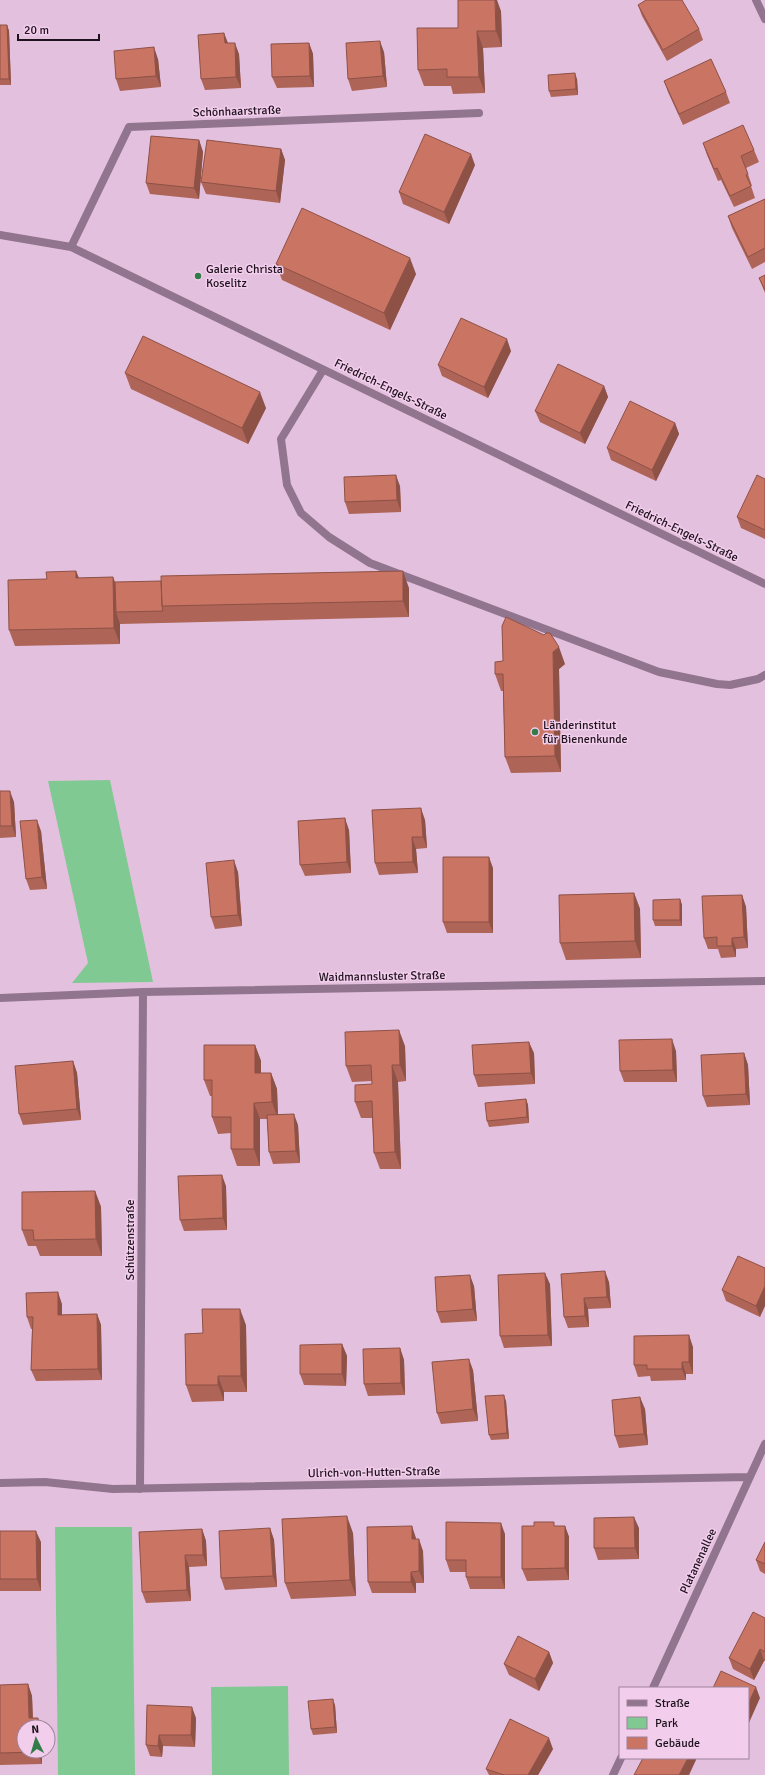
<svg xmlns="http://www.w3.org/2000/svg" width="765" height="1775" viewBox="0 0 765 1775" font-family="Signika,sans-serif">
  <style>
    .green { fill: #80c993 }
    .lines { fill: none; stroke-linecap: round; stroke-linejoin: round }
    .service { stroke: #91748d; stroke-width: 8 }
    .minor { stroke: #91748d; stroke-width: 8 }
    .wall { fill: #ae6456 }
    .shaded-wall { fill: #8d5146 }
    .building { fill: #ca7464; stroke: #8d5146 }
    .poi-dot { fill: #327c4a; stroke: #f2cdec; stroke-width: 1.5 }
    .labels { text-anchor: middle; stroke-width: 3; stroke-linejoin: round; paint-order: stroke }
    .street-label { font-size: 12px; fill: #1e121d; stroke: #f2cdec }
    .poi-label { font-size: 12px; fill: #1e121d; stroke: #f2cdec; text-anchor: start }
  </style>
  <rect width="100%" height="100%" fill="#e4c0df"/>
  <path class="green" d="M110,780L153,982L72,983L88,963L48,781Z
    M55,1527H132L135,1775H58Z
    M288,1686L289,1775H212L211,1687Z"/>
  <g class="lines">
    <path class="service" d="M323,370L281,439L287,485L301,513L329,537L370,563L659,672L717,684L730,685L758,679L765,675"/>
    <path class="minor" d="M756,0L765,19
      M0,235L71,247L765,584
      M71,247L129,127L479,113
      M0,998L143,992L765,981
      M0,1483L45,1482L113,1489L749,1477
      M140,1489L143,992
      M653,1688L765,1444
      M613,1775L621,1758"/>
  </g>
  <path class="wall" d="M638,5L699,29L703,40L667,61L642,16Z
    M501,11L502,47L483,48L485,93L453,94L451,86H424L418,70L458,28Z
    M0,25H7L9,31L11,85H0Z
    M224,33L228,43L239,54L241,88L205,90L201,79Z
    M309,43L313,54L314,87L277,88L272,77Z
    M384,52L387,87L352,91L348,79Z
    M158,59L161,87L120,91L116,79Z
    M577,79L578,95L551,97L549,91Z
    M664,81L726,92L730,103L683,125L668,92Z
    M199,140L203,152L199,199L150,194L146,183Z
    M703,143L754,150L759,162L746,168L752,186H751L755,198L734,207L721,180L718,181L707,155Z
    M281,149L285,160L280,203L206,194L201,182Z
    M475,165L449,224L403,204L399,192Z
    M765,199V262L752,269L732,228L728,216Z
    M276,264L416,274L390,330L282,280Z
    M765,275V293L759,278Z
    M511,351L488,398L442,376L438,365Z
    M125,373L266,408L248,444L131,389Z
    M604,386L608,397L585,444L540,422L535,411Z
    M675,423L679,434L656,481L611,460L607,448Z
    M765,479V539L741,528L737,517Z
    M400,486L401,512L349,514L345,502Z
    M76,571L79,578L113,577L115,582L409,588V617L120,624V644L15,646L9,630L47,579Z
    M503,661L565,664L559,669L561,772L511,773L505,757L503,691H501L495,674Z
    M0,791L14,802L16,837L0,838Z
    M425,820L427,848L416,849L418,873L379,875L375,863Z
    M349,830L351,873L305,876L300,865Z
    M41,831L47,889L30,890L26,879Z
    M493,868V933H447L443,922Z
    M238,872L242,926L215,929L211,917Z
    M634,893L640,909L641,958L566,960L560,943Z
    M742,895L746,907L748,948L736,949V957L721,958L718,949H708L704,938Z
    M680,899L682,905V926H655L653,920Z
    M255,1045L261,1061V1073H271L277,1089L278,1115L298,1125L300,1163L273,1164L269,1152L267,1119H260V1166H237L231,1149V1133L218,1134L212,1117V1096H210L204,1080Z
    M405,1046L406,1081L398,1082L401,1169H380L374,1153L372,1118H361L355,1102L372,1084V1081L352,1082L346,1066Z
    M676,1051L677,1082H624L620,1071Z
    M534,1053L535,1084L478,1087L474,1075Z
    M744,1053L748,1065L750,1105L707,1107L703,1096Z
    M73,1061L77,1073L81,1120L23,1125L19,1114Z
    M526,1099L528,1105L529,1123L489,1127L487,1121Z
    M226,1186L227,1230L184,1231L180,1220Z
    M95,1191L101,1207L102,1256H40L36,1246H28L22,1230Z
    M765,1268L760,1317L726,1301L722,1290Z
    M561,1274L609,1282L611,1308L588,1309L589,1327L568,1328L564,1317Z
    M550,1284L552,1346L504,1348L500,1336Z
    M474,1286L477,1321L441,1323L437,1312Z
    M62,1304V1315L97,1314L101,1325L102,1380L36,1381L31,1370L32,1329H31L27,1317Z
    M246,1325L247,1392H224V1401L192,1402L186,1385L203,1333Z
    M342,1344L347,1356L346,1386L304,1385L300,1374Z
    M693,1347V1374H686V1380L651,1381L650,1376L638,1377L634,1365Z
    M400,1348L404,1360L405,1395L368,1396L364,1384Z
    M473,1370L478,1421L441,1424L437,1413Z
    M506,1401L509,1439L491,1440L489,1435Z
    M645,1409L648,1445L619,1448L615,1436Z
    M556,1526H565L569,1537V1580L527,1581L522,1569Z
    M270,1528L274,1540L277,1587L225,1590L221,1578Z
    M639,1528V1559L598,1560L594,1548Z
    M202,1529L206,1541L207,1566L189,1567L191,1601L146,1603L142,1592Z
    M0,1531L41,1542V1591H0Z
    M353,1533L356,1596L291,1599L285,1583Z
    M505,1534V1589H470L466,1577V1572H450L446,1560Z
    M416,1538V1539L423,1551L424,1583H416V1593H372L368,1582Z
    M765,1542V1574L760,1571L756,1560Z
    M765,1618V1661H764L754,1680L733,1669L729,1658Z
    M549,1652L553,1663L539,1691L509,1675L504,1664Z
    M28,1684L32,1696L33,1718L42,1751V1764L0,1765V1685Z
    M147,1705L196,1718L195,1747L163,1746L162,1757L150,1756L146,1745Z
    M335,1705L337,1733L313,1735L311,1729Z
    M553,1749L538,1775H489L486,1769Z"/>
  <path class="shaded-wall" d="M495,0H497L501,11L502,47L496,31Z
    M7,25L9,31L11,85L9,79Z
    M477,31L483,48L485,93L479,77Z
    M224,33L228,44L225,43Z
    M380,41L384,52L387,87L383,76Z
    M235,43L239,54L241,88L236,77Z
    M309,43L313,54L314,87L310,76Z
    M154,47L158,59L161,87L156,76Z
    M575,73L577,79L578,95L576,89Z
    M199,140L203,152L199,199L194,188Z
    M281,149L285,160L280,203L276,191Z
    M471,154L475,165L449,224L444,212Z
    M410,258L416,274L390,330L384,313Z
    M507,339L511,351L488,398L484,387Z
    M604,386L608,397L585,444L580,433Z
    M260,392L266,408L248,444L242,428Z
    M675,423L679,434L656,481L652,470Z
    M396,475L400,486L401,512L397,500Z
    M76,571L82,587L76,578Z
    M403,571L409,588V617L403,601Z
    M113,577L119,594L116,612L120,624V644L114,628Z
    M559,647L565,664L559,669L561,772L555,756L553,652Z
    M10,791L14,802L16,837L12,826Z
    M421,808L425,820L427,848L423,837Z
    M345,818L349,830L351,873L347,862Z
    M37,820L41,831L47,889L42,877Z
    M412,837L416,849L418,873L413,862Z
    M489,857L493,868V933L489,922Z
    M234,860L238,872L242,926L238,915Z
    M634,893L640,909L641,958L635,941Z
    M742,895L746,907L748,948L744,937Z
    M680,899L682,905V926L680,920Z
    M732,938L736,949V957L732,946Z
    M399,1030L405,1046L406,1081L400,1065Z
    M672,1039L676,1051L677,1082L673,1070Z
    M529,1042L534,1053L535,1084L531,1073Z
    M255,1045L261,1061V1089L255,1073Z
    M744,1053L748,1065L750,1105L746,1094Z
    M73,1061L77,1073L81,1120L77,1109Z
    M392,1065L398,1082L401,1169L395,1152Z
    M271,1073L277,1089L278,1119L272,1102Z
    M526,1099L528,1105L529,1123L527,1117Z
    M254,1103L260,1119V1166L254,1149Z
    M294,1114L298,1125L300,1163L296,1151Z
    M222,1175L226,1186L227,1230L223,1218Z
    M95,1191L101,1207L102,1256L96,1239Z
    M605,1271L609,1282L611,1308L607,1297Z
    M545,1273L550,1284L552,1346L548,1335Z
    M470,1275L474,1286L477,1321L473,1309Z
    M765,1286V1306L760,1317L756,1306Z
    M58,1292L62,1304V1326L58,1315Z
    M584,1298L588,1309L589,1327L585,1316Z
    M240,1309L246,1325L247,1392L241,1376Z
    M97,1314L101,1325L102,1380L98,1369Z
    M689,1335L693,1347V1374L689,1362Z
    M342,1344L347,1356L346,1386L342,1374Z
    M400,1348L404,1360L405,1395L401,1383Z
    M469,1359L473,1370L478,1421L473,1409Z
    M682,1362L686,1374V1380L682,1369Z
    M218,1376L224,1392V1401L218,1385Z
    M504,1395L506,1401L509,1439L507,1433Z
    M640,1397L645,1409L648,1445L644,1434Z
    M347,1516L353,1533L356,1596L350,1580Z
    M634,1517L639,1528V1559L635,1548Z
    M501,1523L505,1534V1589L501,1577Z
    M412,1526L416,1538V1551L412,1539Z
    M565,1526L569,1537V1580L565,1568Z
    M270,1528L274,1540L277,1587L273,1576Z
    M202,1529L206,1541L207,1566L203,1555Z
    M36,1531L41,1542V1591L37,1579Z
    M419,1539L423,1551L424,1583L419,1571Z
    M185,1555L189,1567L191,1601L187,1590Z
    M411,1572L416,1583V1593L411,1582Z
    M760,1649L764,1661L754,1680L750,1669Z
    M549,1652L553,1663L539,1691L535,1679Z
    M28,1684L32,1696L33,1727L29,1718Z
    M756,1687L760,1698L748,1725V1704Z
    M333,1699L335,1705L337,1733L335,1727Z
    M192,1707L196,1718L195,1747L191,1735Z
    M38,1718L41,1727H38Z
    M159,1735L163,1746L162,1757L158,1746Z
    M549,1738L553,1749L538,1775H528Z
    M38,1751H42V1764L38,1752Z
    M688,1758H696V1760L689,1775H679Z"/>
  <path class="building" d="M458,0H495L496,31H477L479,77H447V69L418,70L417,28H458Z
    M646,0H682L699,29L663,50L638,5Z
    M0,25H7L9,79H0Z
    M224,33L225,43H235L236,77L201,79L198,35Z
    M380,41L383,76L348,79L346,43Z
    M309,43L310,76L272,77L271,44Z
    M154,47L156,76L116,79L114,51Z
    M711,59L726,92L679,114L664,81Z
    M575,73L576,89L549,91L548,75Z
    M743,125L754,150L741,156L748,174L746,175L751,186L730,196L717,168L714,169L703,143Z
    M425,134L471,154L444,212L399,192Z
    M151,136L199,140L194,188L146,183Z
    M207,140L281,149L276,191L201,182Z
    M765,199V248L748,257L728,216Z
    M302,208L410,258L384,313L276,264Z
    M765,275V290L759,278Z
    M461,318L507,339L484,387L438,365Z
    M143,336L260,392L242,428L125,373Z
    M558,364L604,386L580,433L535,411Z
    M630,401L675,423L652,470L607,448Z
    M396,475L397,500L345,502L344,477Z
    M757,475L765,479V530L737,517Z
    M76,571V578L113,577L114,628L9,630L8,580L47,579L46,572Z
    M403,571V601L162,606L161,576Z
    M161,581L162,606L163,611L116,612L115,582Z
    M506,617L544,635L546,633H550L559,647L553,652L555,756L505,757L503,674H495V662L503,661L502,626Z
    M0,791H10L12,826H0Z
    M421,808L423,837H412L413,862L375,863L372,810Z
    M345,818L347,862L300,865L298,821Z
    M37,820L42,877L26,879L20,821Z
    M443,857H489V922H443Z
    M234,860L238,915L211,917L206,863Z
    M634,893L635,941L560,943L559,895Z
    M742,895L744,937L732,938V946H717V937L704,938L702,896Z
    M680,899V920H653V900Z
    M399,1030L400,1065H392L395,1152L374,1153L372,1101L355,1102V1085L372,1084L371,1065L346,1066L345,1032Z
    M672,1039L673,1070L620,1071L619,1040Z
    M529,1042L531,1073L474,1075L472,1045Z
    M204,1045H255V1073H271L272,1102L254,1103V1149H231V1117H212V1080H204Z
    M744,1053L746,1094L703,1096L701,1055Z
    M73,1061L77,1109L19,1114L15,1066Z
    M526,1099L527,1117L487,1121L485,1103Z
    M294,1114L296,1151L269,1152L267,1115Z
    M222,1175L223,1218L180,1220L178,1176Z
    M95,1191L96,1239L34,1240L33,1230H22V1192Z
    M738,1256L765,1268V1286L756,1306L722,1290Z
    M605,1271L607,1297L584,1298L585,1316L564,1317L561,1274Z
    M545,1273L548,1335L500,1336L498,1275Z
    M470,1275L473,1309L437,1312L435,1277Z
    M58,1292V1315L97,1314L98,1369L31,1370L33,1317H27L26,1293Z
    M202,1309H240L241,1376H218V1385H186L185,1334L203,1333Z
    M689,1335V1362H682V1369H647V1365H634V1336Z
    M342,1344V1374H300V1345Z
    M400,1348L401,1383L364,1384L363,1349Z
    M469,1359L473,1409L437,1413L432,1362Z
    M504,1395L507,1433L489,1435L485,1396Z
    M640,1397L644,1434L615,1436L612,1400Z
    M347,1516L350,1580L285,1583L282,1519Z
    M634,1517L635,1548H594V1518Z
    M446,1522L501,1523V1577H466V1560H446Z
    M534,1522H554V1526H565V1568L522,1569V1526H534Z
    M412,1526V1539H419V1571L411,1572V1582H368L367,1527Z
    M270,1528L273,1576L221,1578L219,1531Z
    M202,1529L203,1555H185L187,1590L142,1592L139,1532Z
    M0,1531H36L37,1579H0Z
    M765,1542V1564L756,1560Z
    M753,1612L765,1618V1652L760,1649L750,1669L729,1658Z
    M518,1636L549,1652L535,1679L504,1664Z
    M721,1671L756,1687L748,1704V1688H713Z
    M28,1684L29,1718H38V1727H24V1751H38V1752L0,1753V1685Z
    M333,1699L335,1727L311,1729L308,1701Z
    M147,1705L192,1707L191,1735H159L158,1746L146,1745Z
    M510,1719L549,1738L528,1775H504L486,1769Z
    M643,1758H688L679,1775H634Z"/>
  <g class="poi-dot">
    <circle cx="198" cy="276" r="4"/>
    <circle cx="535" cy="732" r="4"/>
  </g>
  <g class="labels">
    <g class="street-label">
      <text transform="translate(237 111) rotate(-2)" y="4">Schönhaarstraße</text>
      <text transform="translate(391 389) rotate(26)" y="4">Friedrich-Engels-Straße</text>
      <text transform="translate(682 531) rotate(26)" y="4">Friedrich-Engels-Straße</text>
      <text transform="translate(382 976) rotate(-1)" y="4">Waidmannsluster Straße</text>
      <text transform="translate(130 1240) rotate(-90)" y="4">Schützenstraße</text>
      <text transform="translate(374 1472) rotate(-1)" y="4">Ulrich-von-Hutten-Straße</text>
      <text transform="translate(698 1561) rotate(-65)" y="4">Platanenallee</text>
    </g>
    <g class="poi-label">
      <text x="206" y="273">Galerie Christa<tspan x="206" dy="14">Koselitz</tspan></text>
      <text x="543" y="729">Länderinstitut<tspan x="543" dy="14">für Bienenkunde</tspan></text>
    </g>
  </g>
  <rect x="619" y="1687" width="130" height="72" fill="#f2cdec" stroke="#9d8299"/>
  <rect x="627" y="1700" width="20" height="6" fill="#91748d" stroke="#9d8299"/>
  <text x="655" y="1707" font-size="12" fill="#1e121d">Straße</text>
  <rect x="627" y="1717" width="20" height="12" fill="#80c993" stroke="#9d8299"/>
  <text x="655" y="1727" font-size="12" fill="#1e121d">Park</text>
  <rect x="627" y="1737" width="20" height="12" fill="#ca7464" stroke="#9d8299"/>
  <text x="655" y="1747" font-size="12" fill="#1e121d">Gebäude</text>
  <g transform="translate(36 1739) rotate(355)"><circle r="19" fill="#f2cdec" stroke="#9d8299"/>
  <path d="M0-3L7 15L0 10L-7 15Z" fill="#327c4a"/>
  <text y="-6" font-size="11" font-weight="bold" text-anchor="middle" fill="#1e121d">N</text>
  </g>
  <path d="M18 34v6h81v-6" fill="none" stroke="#1e121d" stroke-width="2"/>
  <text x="24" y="34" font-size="12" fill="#1e121d" stroke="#f2cdec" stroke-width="3" paint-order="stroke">20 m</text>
</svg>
